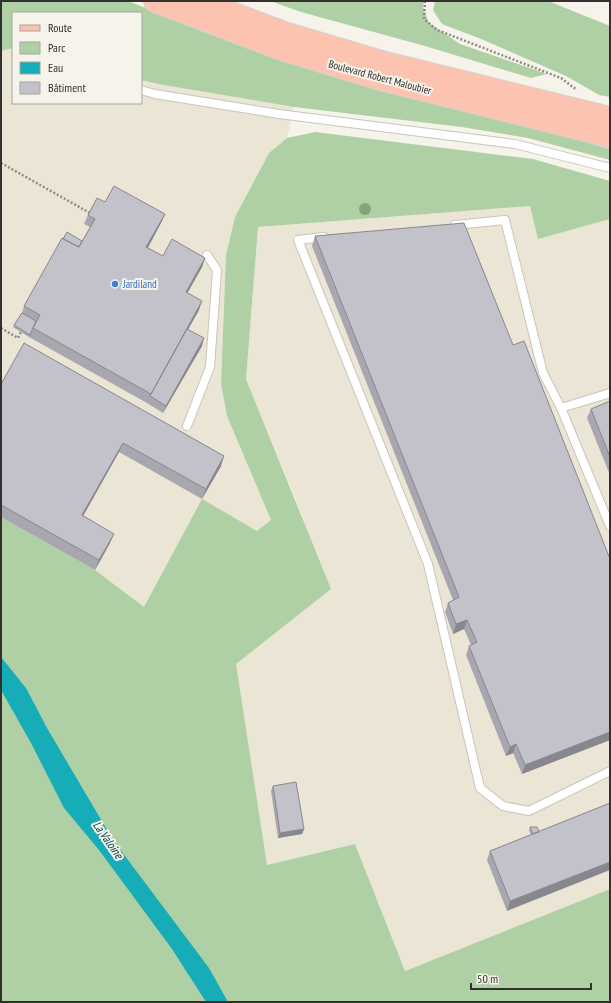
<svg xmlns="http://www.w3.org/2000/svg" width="611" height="1003" viewBox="0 0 611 1003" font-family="'PT Sans Narrow',sans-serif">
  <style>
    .built { fill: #ebe5d5 }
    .green { fill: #afd0a4 }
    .water { fill: #16adb9 }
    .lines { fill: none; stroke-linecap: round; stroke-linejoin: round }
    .lane-casing { stroke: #c8c5bc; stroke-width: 10 }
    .primary-casing { stroke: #d2d2d1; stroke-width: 24 }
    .path { stroke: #8e8c86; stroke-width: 2.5; stroke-dasharray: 2 2; stroke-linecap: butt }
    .lane { stroke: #fff; stroke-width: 8 }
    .primary { stroke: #fcc3b0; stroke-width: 22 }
    .tree { fill: #89a378 }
    .wall { fill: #a8a6ae }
    .shaded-wall { fill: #88878d }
    .building { fill: #c3c1ca; stroke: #88878d }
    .shop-dot { fill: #3f7fe0; stroke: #f6f3ea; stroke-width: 1.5 }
    .labels { text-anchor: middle; stroke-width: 4; stroke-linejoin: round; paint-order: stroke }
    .street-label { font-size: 11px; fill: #32312d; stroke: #f6f3ea }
    .shop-label { font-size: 11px; fill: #366cbe; stroke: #f6f3ea; text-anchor: start }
    .water-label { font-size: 12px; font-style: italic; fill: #024045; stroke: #f6f3ea }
  </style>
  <rect width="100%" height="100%" fill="#f6f3ea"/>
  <path class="built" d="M13,48V103H141V80L158,84L294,107L287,138L269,153L235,217L226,255L221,384L227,416L271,520L303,517L246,379L258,227L530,206L539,238L610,219V889L405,971L355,844L266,865L236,664L1,534V51Z"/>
  <path class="green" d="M1,1H128L243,47L342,78L510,120L610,149V160L528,138L462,127L294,107L158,84L141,80V13H13V48L1,51Z
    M270,1H424L423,7L429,23L460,44L547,74L531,78L425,46L301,12Z
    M435,1H548L610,26V97L599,95L566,76L481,39L442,24L433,10Z
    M315,132L533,159L610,181V219L538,239L530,206L258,227L246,379L331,589L236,664L267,865L355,844L405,971L610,889V1002H1V517L95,570L144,607L202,499L257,531L271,520L227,416L221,384L226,255L235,217L269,153L287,138Z"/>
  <path class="water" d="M1,657L26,688L47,728L113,840L209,968L228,1002H206L172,949L99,850L64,808L31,743L1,690Z"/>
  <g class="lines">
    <g class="lane-casing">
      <path id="lane" d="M141,90L155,94L279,114L515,144L610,168
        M455,225L505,220L543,373L561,408
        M324,237L298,240L428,564L480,788L503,806L529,811L610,771
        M610,393L561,408L610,526
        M187,426L210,367L217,270L207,255"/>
    </g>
    <g class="primary-casing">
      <path id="primary" d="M155,1L279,48L377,78L610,136
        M200,1L284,33L385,63L610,118"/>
    </g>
    <path class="path" d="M425,1L424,19L437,30L561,78L577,90
      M1,163L90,213
      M1,328L18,338L21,332"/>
    <use href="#lane" class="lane"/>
    <use href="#primary" class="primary"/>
  </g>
  <circle class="tree" cx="365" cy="209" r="6"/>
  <path class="wall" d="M105,202L165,214L161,223L148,248L163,256L205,258L202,267L187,293L199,310L188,329L202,346L163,413L147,403L29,337L13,327L22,313L24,306L82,241L90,227L84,224L88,215Z
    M315,236L513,345L610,559V740L522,774L513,753L506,756L466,655L469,646L471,645L464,629L453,634L445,612L448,603L453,600L312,246Z
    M1,384L221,466L202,499L119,452L83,516L110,543L95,570L1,517Z
    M610,401V475L587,418L591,409Z
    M273,786L304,829L302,834L278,838L271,791Z
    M530,827L539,831L507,911L487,860L490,851L531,835L529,830Z"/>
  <path class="shaded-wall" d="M165,214L161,223L143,256L146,247Z
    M205,258L202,267L183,301L186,292Z
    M202,301L199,310L151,396H150Z
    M204,338L202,346L163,413L166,406Z
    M123,443L119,452L78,525L82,515Z
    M224,456L221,466L202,499L206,489Z
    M114,534L110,543L95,570L99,560Z
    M467,620L464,629L453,634L456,624Z
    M610,732V740L522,774L525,765Z
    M516,744L513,753L506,756L510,747Z
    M304,829L302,834L278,838L280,833Z
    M610,862V870L507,911L510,901Z"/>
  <path class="building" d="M114,186L165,214L146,247L163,256L172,239L205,258L186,292L202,301L151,394L33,328L40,315L24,306L62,238L79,247L95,219L88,215L97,198L105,202Z
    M464,223L513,345L524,341L610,559V732L525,765L516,744L510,747L469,646L477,642L467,620L456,624L448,603L459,597L315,236Z
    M67,232L82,241L79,247L63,239Z
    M22,313L36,321L30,335L14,325Z
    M187,329L204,338L166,406L150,396Z
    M24,343L224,456L206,489L123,443L82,515L114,534L99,560L1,505V384Z
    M610,401V457L591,409Z
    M296,782L304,829L280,833L273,786Z
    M610,803V862L510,901L490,851Z
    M530,827H537L539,832L533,834Z"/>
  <circle class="shop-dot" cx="115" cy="284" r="4"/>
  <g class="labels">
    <g class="street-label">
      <text transform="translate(380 77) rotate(15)" y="4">Boulevard Robert Maloubier</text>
    </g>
    <g class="shop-label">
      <text x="123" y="288">Jardiland</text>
    </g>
    <g class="water-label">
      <text transform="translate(108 840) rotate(55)" y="4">La Valoine</text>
    </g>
  </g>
  <rect width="611" height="1003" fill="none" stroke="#32312d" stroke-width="4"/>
  <rect x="12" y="12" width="130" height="92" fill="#f6f3ea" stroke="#a8a59e"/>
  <rect x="20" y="25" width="20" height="6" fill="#fcc3b0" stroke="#a8a59e"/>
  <text x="48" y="32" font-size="12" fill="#32312d">Route</text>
  <rect x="20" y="42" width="20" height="12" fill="#afd0a4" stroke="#a8a59e"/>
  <text x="48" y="52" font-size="12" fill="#32312d">Parc</text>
  <rect x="20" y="62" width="20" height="12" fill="#16adb9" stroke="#a8a59e"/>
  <text x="48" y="72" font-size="12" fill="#32312d">Eau</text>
  <rect x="20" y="82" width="20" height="12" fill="#c3c1ca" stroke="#a8a59e"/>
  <text x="48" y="92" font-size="12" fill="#32312d">Bâtiment</text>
  <path d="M471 983v6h120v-6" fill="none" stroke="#32312d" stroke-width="2"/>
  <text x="477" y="983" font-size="12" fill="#32312d" stroke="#f6f3ea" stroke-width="3" paint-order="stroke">50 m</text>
</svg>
